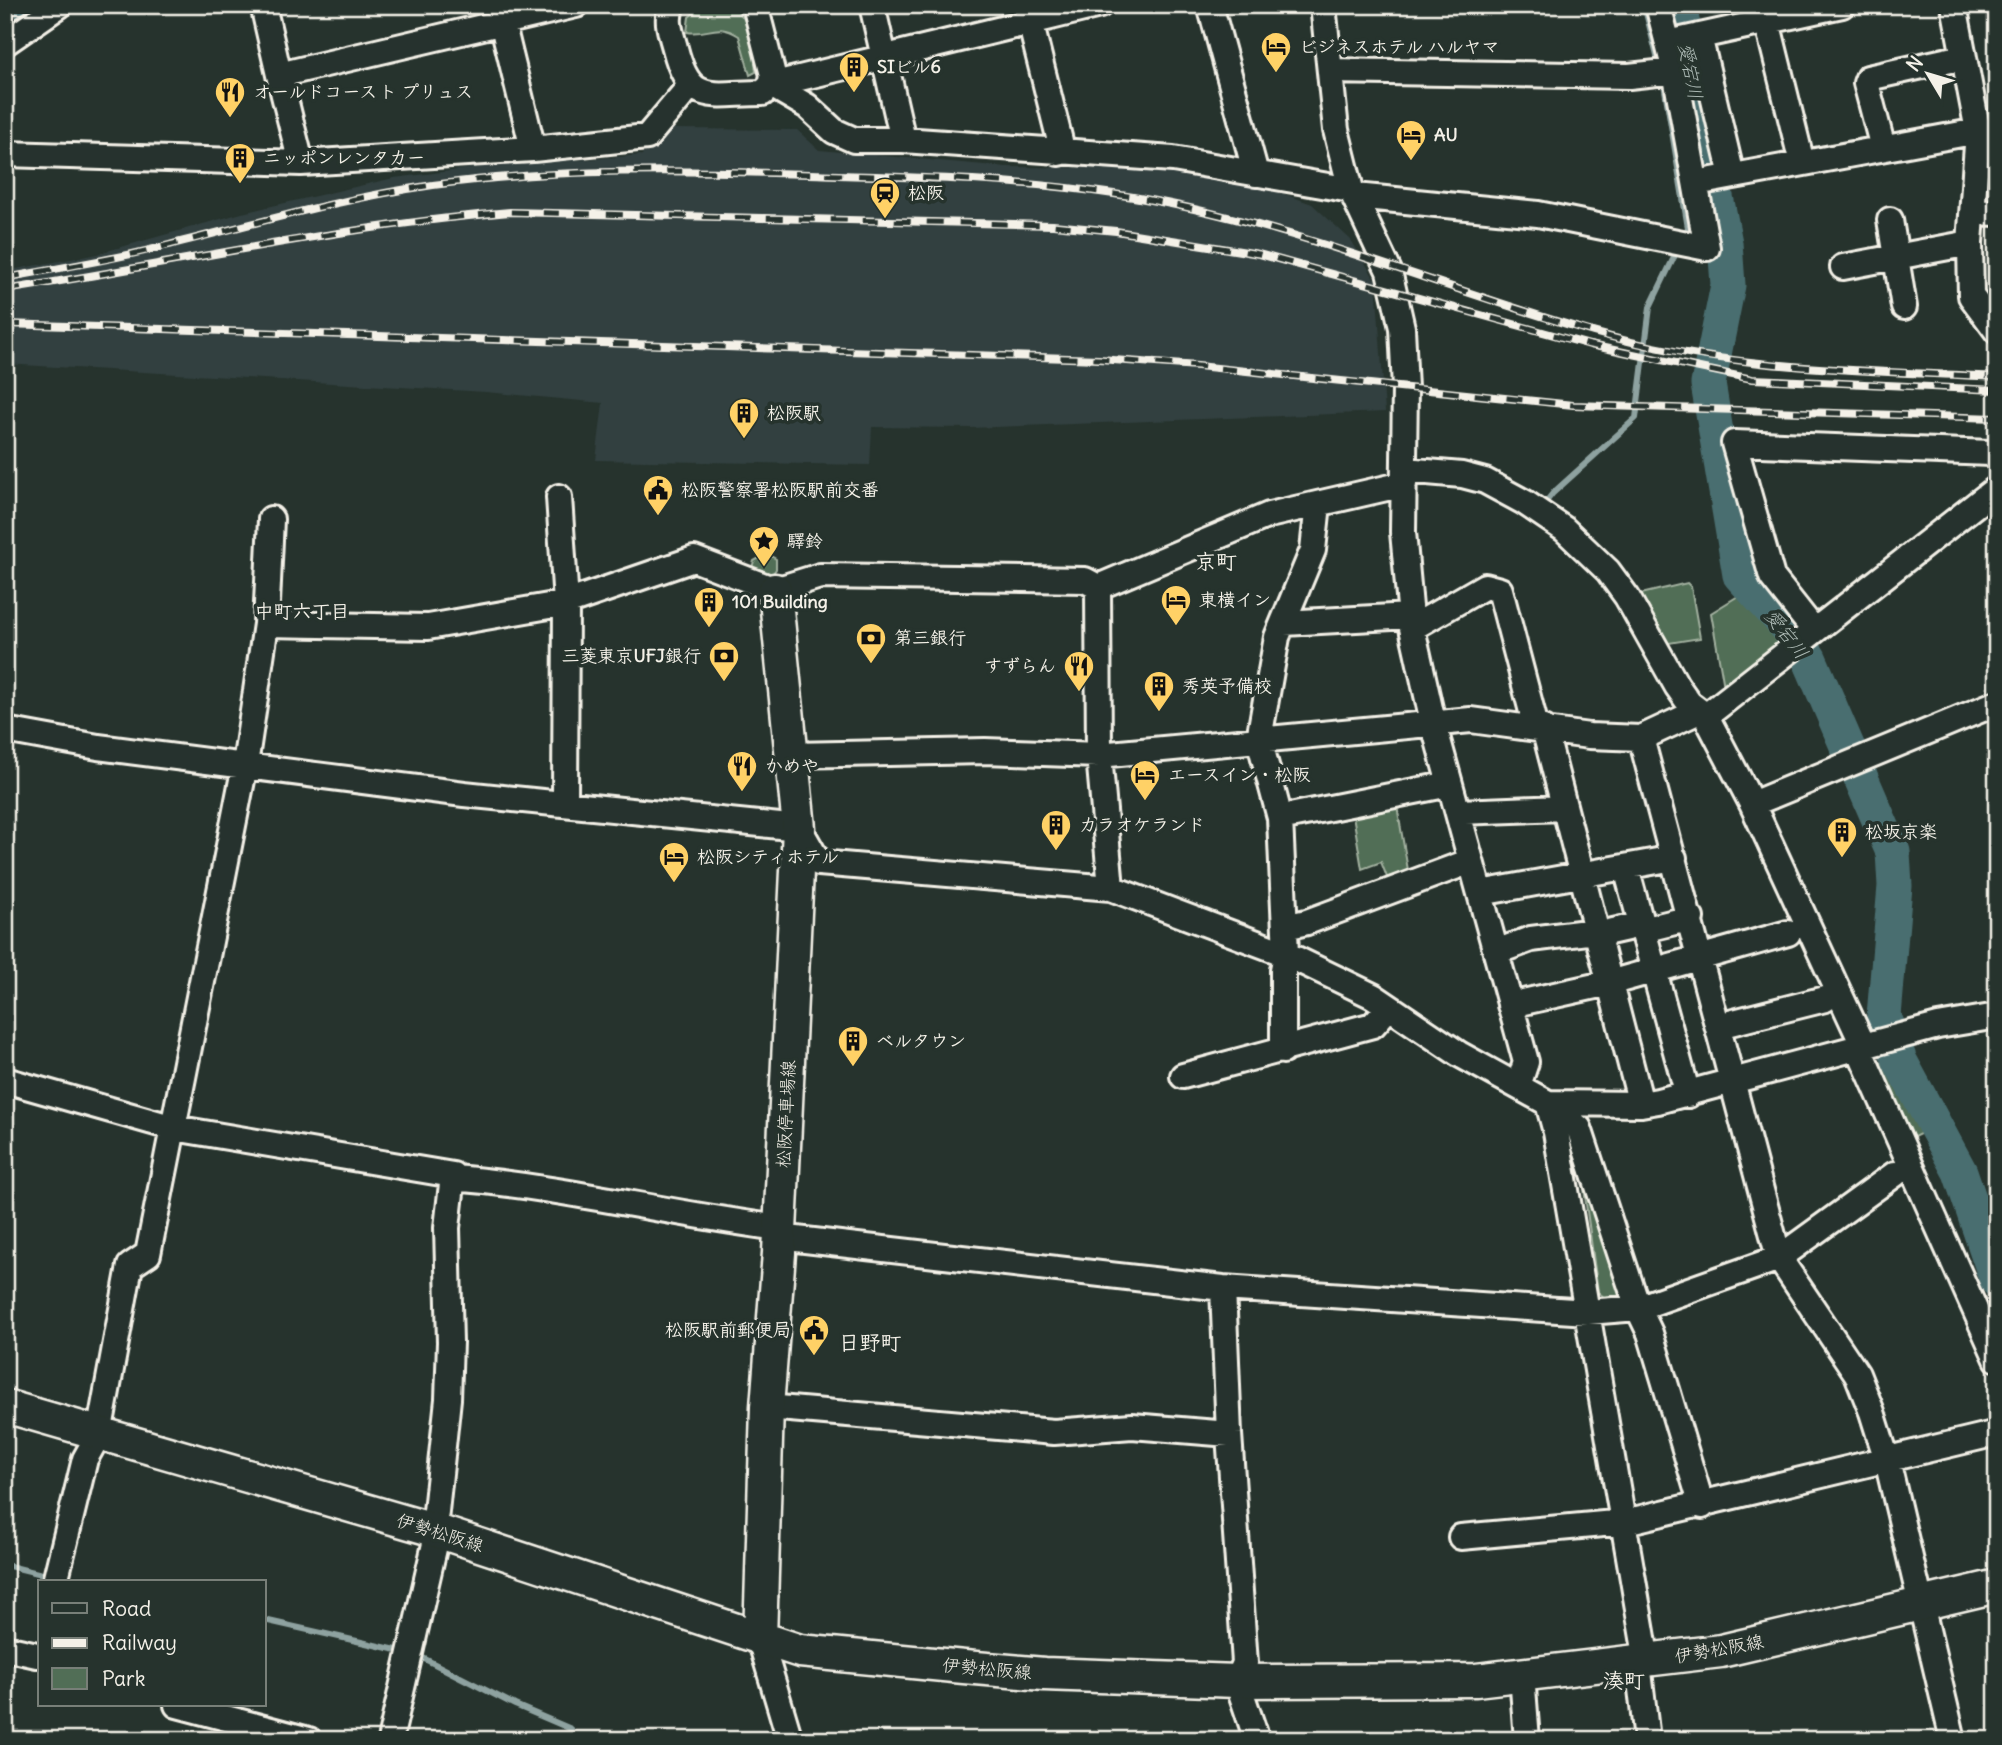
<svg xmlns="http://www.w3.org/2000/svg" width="2002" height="1745" viewBox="0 0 2002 1745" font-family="Delius,'Klee One',sans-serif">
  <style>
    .built { fill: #324040 }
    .green { fill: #516e56; stroke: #a2b09f; stroke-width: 2 }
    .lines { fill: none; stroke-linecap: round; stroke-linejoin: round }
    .stream { stroke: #8ea2a0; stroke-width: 6 }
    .river { stroke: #4a6e70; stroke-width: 35 }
    .minor-casing { stroke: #f4f1e8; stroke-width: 30 }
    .major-casing { stroke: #f4f1e8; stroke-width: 37 }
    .minor { stroke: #26332d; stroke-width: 24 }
    .major { stroke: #26332d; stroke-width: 32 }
    .rail-casing { stroke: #f4f1e8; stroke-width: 8 }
    .rail { stroke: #26332d; stroke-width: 5; stroke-dasharray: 16; stroke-linecap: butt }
    .labels { text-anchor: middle; stroke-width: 7; stroke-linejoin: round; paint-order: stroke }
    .poi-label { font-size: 18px; font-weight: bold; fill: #f4f1e8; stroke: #26332d; text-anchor: start }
    .street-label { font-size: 18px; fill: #f4f1e8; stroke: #26332d }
    .water-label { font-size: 19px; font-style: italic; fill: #b0bdb8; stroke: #26332d }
    .neighbourhood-label { font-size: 19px; font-weight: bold; fill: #f4f1e8; stroke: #26332d }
    .quarter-label { font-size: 21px; font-weight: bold; fill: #f4f1e8; stroke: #26332d }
  </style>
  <rect width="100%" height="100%" fill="#26332d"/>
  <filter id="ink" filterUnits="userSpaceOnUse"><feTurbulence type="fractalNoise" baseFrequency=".0143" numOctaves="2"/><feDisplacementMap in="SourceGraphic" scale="14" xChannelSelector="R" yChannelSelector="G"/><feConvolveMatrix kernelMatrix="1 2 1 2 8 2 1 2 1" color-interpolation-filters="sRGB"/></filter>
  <g filter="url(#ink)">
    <path class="built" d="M673,129L797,130L819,150L1006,167L1126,168L1259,185L1312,204L1351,240L1376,281L1385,412L971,428L872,427L870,465L596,460L603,403L486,392L5,364V271L93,255L242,213L394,178L482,167L642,155L650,144Z"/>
    <path class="green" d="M732,5C753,23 753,46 756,72L750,75L739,36C716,21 708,36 687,32L689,17L701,7Z
      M767,554L776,559V569L771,576L751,571L754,561Z
      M1687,583L1691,587L1700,638L1663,644L1637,595Z
      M1743,593L1778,642L1724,687L1711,613Z
      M1396,800L1409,876L1390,885L1381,862L1362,869L1352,809Z
      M1894,1059L1930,1129L1908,1140L1874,1065Z
      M1579,1152L1628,1301L1606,1299L1598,1292Z"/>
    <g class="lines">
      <path class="stream" d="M1644,5L1660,68
        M1663,78L1688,228L1683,239
        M1541,508L1553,493L1636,418L1650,307L1678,249
        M5,1565L42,1574
        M71,1580L81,1582
        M264,1620L401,1651
        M417,1655L515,1705L571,1729"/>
      <path class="river" d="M1679,5L1725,243L1728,285L1708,384L1740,575L1788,628L1809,658L1893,852L1895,886L1884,1016L1900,1061L1960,1172L1997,1280
        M5,19L26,5"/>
      <g class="minor-casing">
        <path id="minor" d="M263,5L279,75L576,5
          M498,5L533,149
          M672,5C665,20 671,33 675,48C690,107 711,93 763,93L771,85L773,75L755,5
          M872,5L903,140
          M1026,5L1060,141L1059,153
          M1210,5L1256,174
          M1323,5L1336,130L1351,190L1389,271L1402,328L1405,388L1403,532L1412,628L1433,722L1526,1062L1518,1086
          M1954,5L1978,131L1970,243L1971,296L1997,331
          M1767,21L1802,163
          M1699,36L1732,176
          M5,43L60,5
          M1668,43L1842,5
          M1330,71L1629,76L1675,71
          M279,75L301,163
          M771,85L807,106L834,131L854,140H903L1173,159L1351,190
          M771,85L1100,5
          M1883,148L1866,83L1868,78L1963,57
          M5,154L301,163L533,149L647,137L690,86
          M1696,183L1978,131H1997
          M1355,196L1538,214L1707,248L1675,71L1658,5
          M1974,212L1997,213
          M1890,220L1904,307
          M1843,267L1970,243
          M1404,470L1462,475L1485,481L1524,502L1564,529L1608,571L1627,597L1677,686L1689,703L1706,716L1752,804L1864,1047
          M559,497L566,603L565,803
          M1098,587L1099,755L1111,888
          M1284,623L1410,616
          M266,624L428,627L566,603L694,559L775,590L820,576L1085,580L1098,587L1269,515L1404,484
          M1412,628L1485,586L1500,590L1536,727
          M1813,629L1772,577L1734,443L1991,453L1997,459
          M1706,716L1997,488
          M1544,728L1641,1104
          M5,730L98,747L464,794L799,828L819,863L1111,888L1286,954L1373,996L1459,1054L1548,1103L1641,1104L1658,1101L1938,1026L1997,1016
          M1641,738L1779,1258L1857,1374L1872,1412L1887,1460L1953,1740
          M793,755L985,751L1099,755L1471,720L1589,736L1641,738L1699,711
          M1752,804L1997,703
          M1458,812L1564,808
          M1280,818L1450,784
          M1626,868L1688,1095
          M1480,893L1674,858
          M1285,927L1307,922L1471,861
          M1642,930L1691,918
          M1596,935L1640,925
          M1496,952L1531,939L1595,931
          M1510,1005L1609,983L1788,933
          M1718,1026L1825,999
          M1859,1049L1997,1359
          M1283,1051V970L1286,954L1280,818L1259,739L1277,637L1313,550L1318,504
          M1183,1076L1373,1025L1389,1007
          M5,1080L174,1128L453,1175L447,1228L450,1342L448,1399L434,1530
          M1548,1103L1556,1132L1647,1661
          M1548,1103L1579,1128L1638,1308L1650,1333L1702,1506
          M453,1178C563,1187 670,1214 780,1228
          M779,1237L1223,1288L1588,1312L1638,1308L1779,1258L1895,1174
          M1223,1288L1229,1434L1245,1663L1237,1681L1257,1740
          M767,1407L1054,1432L1132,1426L1229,1434
          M1461,1537L1625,1522L1997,1433
          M55,1582L85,1459L99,1434L130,1266L148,1254L245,765L266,624L271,519
          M760,1639L790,1740
          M5,1648L37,1655
          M1638,1663L1647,1740
          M1522,1675L1527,1740
          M177,1705L309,1740
          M390,1740L438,1531"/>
      </g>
      <g class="major-casing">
        <path id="major" d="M5,1406L434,1530L800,1651L964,1667L1044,1674L1237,1681L1476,1680L1721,1651L1997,1586
          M760,1639L767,1407L779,1253L799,828L775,590"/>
      </g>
      <use href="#minor" class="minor"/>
      <use href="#major" class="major"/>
      <g class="rail-casing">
        <path id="rail" d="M5,278C58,268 113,260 165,246C254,224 342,198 433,185C559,168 683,170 809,174C911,177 1013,179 1114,194C1280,218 1433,286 1593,332C1725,370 1861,370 1997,377
          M5,290C173,264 340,226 510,212L1053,225L1116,231L1259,254L1590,345L1752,379L1997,390
          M5,324L1099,359L1198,366L1573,405L1997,418"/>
      </g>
      <use href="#rail" class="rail"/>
    </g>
  </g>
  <defs>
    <g id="hotel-pin" transform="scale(1.575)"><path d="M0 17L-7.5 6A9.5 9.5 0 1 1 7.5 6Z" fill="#ffd166" stroke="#26332d"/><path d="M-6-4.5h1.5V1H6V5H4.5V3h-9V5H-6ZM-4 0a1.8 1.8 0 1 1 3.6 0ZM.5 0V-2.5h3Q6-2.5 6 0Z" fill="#111"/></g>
    <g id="building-pin" transform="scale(1.575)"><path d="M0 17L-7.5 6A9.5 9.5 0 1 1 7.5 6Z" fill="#ffd166" stroke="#26332d"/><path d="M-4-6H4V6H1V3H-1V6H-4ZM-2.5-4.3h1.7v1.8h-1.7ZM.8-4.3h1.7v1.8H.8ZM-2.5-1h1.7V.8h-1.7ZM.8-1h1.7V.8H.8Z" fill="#111"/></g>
    <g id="restaurant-pin" transform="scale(1.575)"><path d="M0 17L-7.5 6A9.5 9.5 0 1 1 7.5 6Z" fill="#ffd166" stroke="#26332d"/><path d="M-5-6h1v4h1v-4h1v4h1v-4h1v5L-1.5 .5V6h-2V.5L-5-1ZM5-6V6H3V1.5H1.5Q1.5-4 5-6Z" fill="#111"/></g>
    <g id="station-pin" transform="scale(1.575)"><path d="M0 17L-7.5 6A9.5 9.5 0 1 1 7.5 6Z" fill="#ffd166" stroke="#26332d"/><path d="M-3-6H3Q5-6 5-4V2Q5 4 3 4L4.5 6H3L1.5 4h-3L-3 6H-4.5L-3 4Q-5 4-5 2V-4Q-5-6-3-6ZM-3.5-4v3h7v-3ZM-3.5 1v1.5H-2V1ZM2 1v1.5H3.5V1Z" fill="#111"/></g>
    <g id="civic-pin" transform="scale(1.575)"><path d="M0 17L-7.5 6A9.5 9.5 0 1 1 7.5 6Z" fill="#ffd166" stroke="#26332d"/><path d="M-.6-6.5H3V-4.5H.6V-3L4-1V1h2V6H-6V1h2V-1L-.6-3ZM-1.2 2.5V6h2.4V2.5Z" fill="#111"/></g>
    <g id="sight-pin" transform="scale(1.575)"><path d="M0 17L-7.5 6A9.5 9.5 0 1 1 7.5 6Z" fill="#ffd166" stroke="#26332d"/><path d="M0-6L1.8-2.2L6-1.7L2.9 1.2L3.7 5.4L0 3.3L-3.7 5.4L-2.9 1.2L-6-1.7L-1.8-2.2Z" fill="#111"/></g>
    <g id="bank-pin" transform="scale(1.575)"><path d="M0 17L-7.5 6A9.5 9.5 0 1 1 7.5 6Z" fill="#ffd166" stroke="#26332d"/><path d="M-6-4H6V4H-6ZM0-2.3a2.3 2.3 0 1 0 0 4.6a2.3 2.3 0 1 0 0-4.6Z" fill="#111"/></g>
  </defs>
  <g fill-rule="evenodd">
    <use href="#hotel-pin" x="1276" y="47"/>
    <use href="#building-pin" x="854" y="67"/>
    <use href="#restaurant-pin" x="230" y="92"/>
    <use href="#hotel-pin" x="1411" y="135"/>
    <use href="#building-pin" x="240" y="158"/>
    <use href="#station-pin" x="885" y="193"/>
    <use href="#building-pin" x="744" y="413"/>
    <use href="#civic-pin" x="658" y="490"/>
    <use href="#sight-pin" x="764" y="541"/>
    <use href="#hotel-pin" x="1176" y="600"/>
    <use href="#building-pin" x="709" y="602"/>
    <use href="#bank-pin" x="871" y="638"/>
    <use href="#bank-pin" x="724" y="656"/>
    <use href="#restaurant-pin" x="1079" y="666"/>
    <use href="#building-pin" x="1159" y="686"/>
    <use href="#restaurant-pin" x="742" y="766"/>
    <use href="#hotel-pin" x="1145" y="775"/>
    <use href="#building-pin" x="1056" y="825"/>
    <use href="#building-pin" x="1842" y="832"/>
    <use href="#hotel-pin" x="674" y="857"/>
    <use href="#building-pin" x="853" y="1041"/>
    <use href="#civic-pin" x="814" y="1330"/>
  </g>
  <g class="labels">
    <g class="poi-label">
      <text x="1299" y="53">ビジネスホテル ハルヤマ</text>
      <text x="877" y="73">SIビル6</text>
      <text x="253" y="98">オールドコースト プリュス</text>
      <text x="1434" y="141">AU</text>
      <text x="263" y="164">ニッポンレンタカー</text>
      <text x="908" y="199">松阪</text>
      <text x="767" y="419">松阪駅</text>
      <text x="681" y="496">松阪警察署松阪駅前交番</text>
      <text x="787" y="547">驛鈴</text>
      <text x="1199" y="606">東横イン</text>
      <text x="732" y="608">101 Building</text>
      <text x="894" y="644">第三銀行</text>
      <text x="701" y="662" text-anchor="end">三菱東京UFJ銀行</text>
      <text x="1056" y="672" text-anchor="end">すずらん</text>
      <text x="1182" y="692">秀英予備校</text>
      <text x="765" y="772">かめや</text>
      <text x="1168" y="781">エースイン・松阪</text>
      <text x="1079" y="831">カラオケランド</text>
      <text x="1865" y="838">松坂京楽</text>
      <text x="697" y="863">松阪シティホテル</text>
      <text x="876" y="1047">ベルタウン</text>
      <text x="791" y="1336" text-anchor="end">松阪駅前郵便局</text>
    </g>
    <g class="street-label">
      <text transform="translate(786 1114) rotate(-87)" y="6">松阪停車場線</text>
      <text transform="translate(440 1533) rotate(17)" y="6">伊勢松阪線</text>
      <text transform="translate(1719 1649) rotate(-10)" y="6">伊勢松阪線</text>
      <text transform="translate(987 1669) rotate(5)" y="6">伊勢松阪線</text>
    </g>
    <g class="water-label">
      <text transform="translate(1691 71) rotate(79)" y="7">愛宕川</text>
      <text transform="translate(1787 634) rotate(52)" y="7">愛宕川</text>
    </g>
    <g class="neighbourhood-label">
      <text x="302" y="618">中町六丁目</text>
    </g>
    <g class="quarter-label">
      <text x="1216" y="569">京町</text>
      <text x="870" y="1350">日野町</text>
      <text x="1624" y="1688">湊町</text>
    </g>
  </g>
  <rect width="2002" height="1745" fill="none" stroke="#26332d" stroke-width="28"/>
  <rect x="14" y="14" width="1974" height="1717" fill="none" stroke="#f4f1e8" stroke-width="2.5" filter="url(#ink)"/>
  <rect x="38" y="1580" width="228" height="126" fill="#26332d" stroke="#787f78" stroke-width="2"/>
  <rect x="52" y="1603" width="35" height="10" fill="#26332d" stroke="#787f78" stroke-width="2"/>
  <text x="102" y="1616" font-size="21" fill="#f4f1e8">Road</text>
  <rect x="52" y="1638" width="35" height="10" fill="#f4f1e8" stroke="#787f78" stroke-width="2"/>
  <text x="102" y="1650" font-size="21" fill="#f4f1e8">Railway</text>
  <rect x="52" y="1668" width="35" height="21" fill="#516e56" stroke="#787f78" stroke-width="2"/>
  <text x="102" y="1686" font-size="21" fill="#f4f1e8">Park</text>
  <g transform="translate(1928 74) rotate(308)" stroke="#26332d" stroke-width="5" paint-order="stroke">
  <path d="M0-5L12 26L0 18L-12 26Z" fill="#f4f1e8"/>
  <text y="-10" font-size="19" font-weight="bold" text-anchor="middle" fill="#f4f1e8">N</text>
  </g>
</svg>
